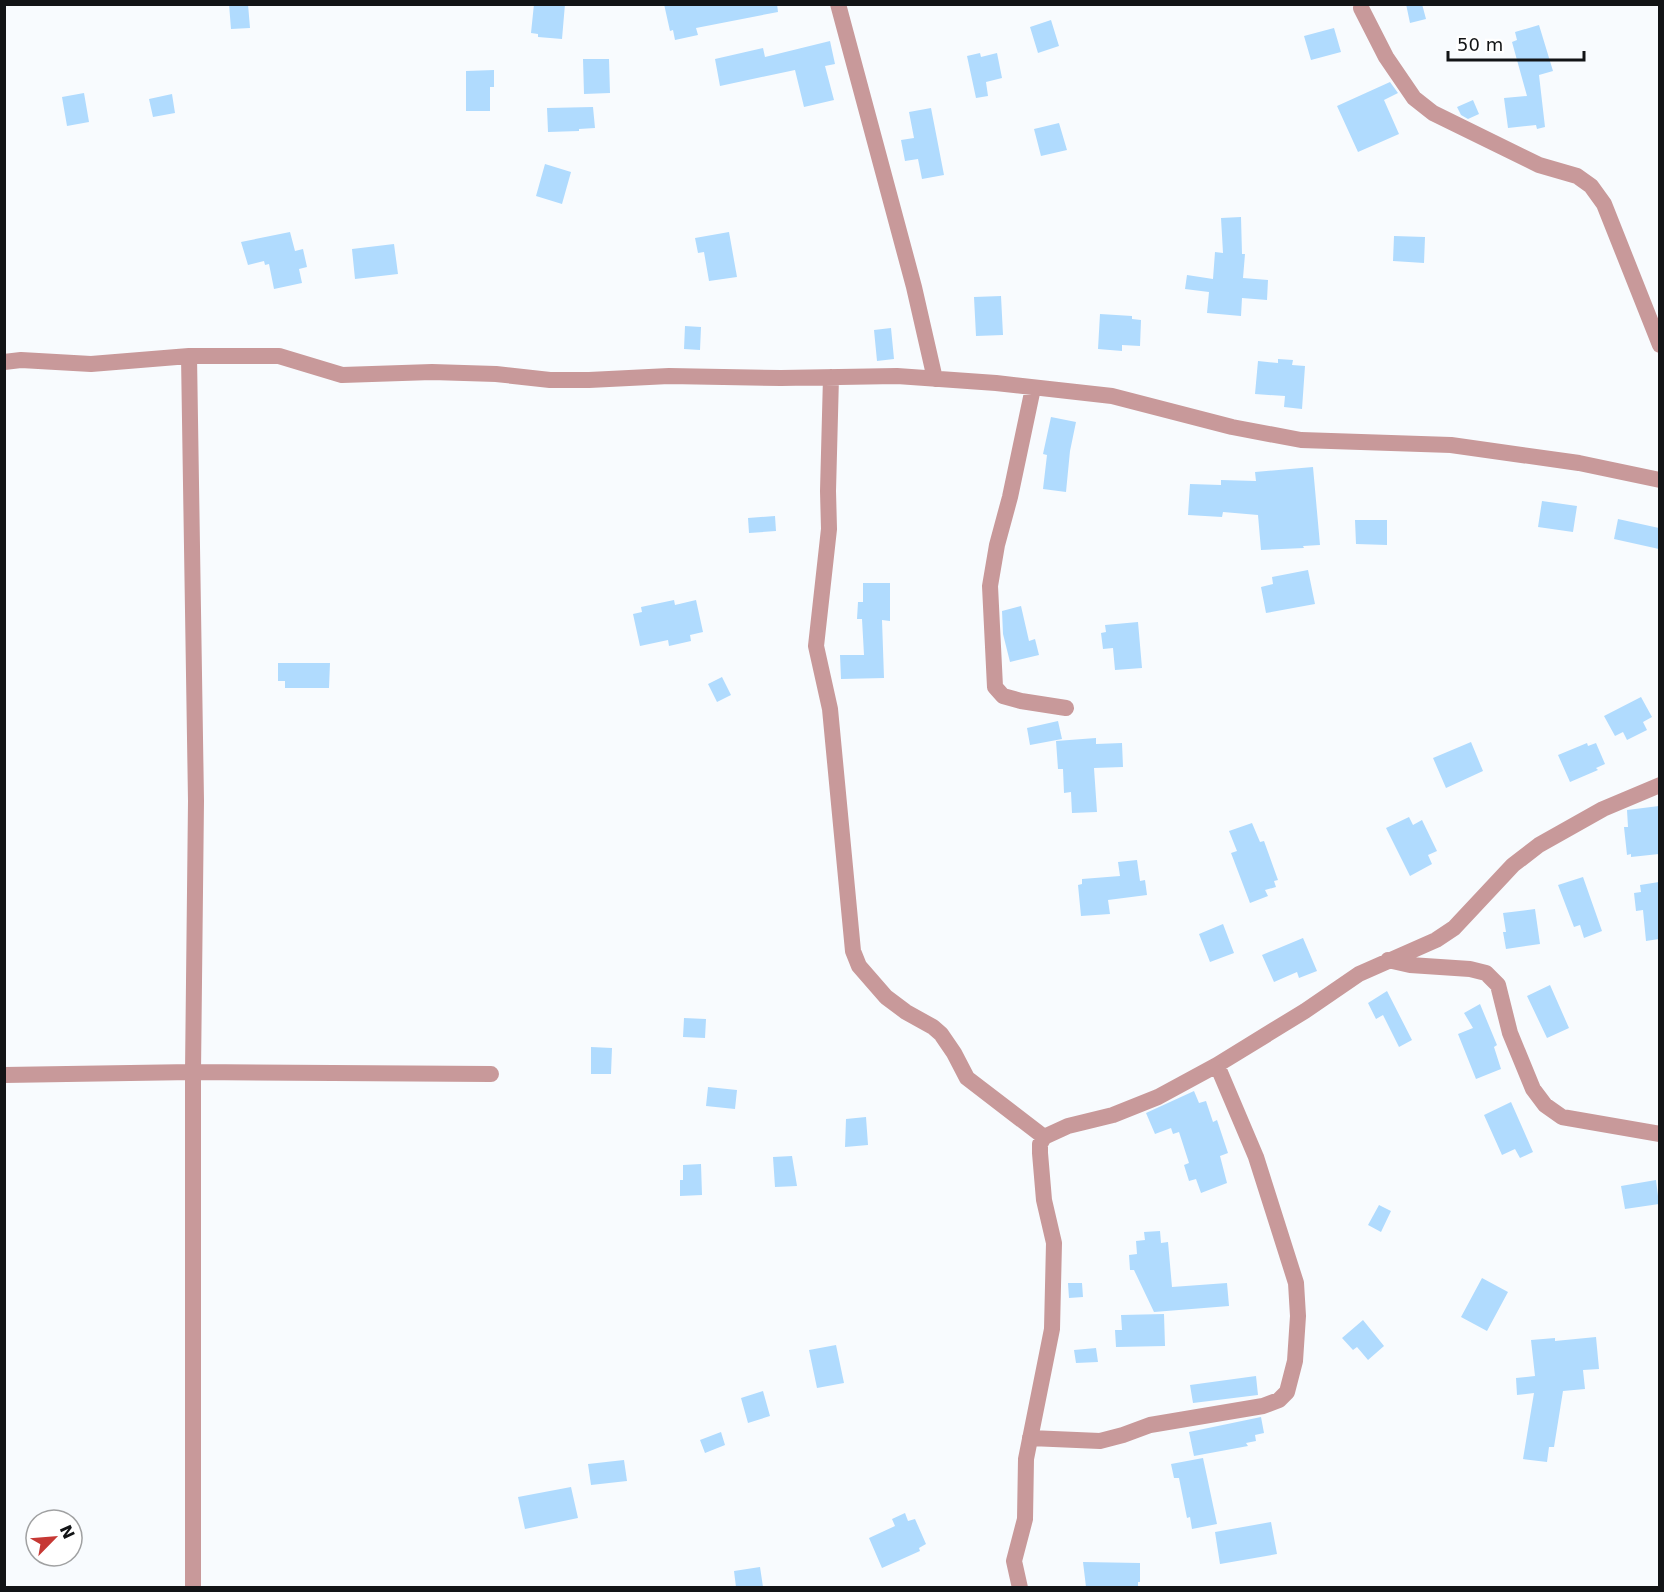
<svg xmlns="http://www.w3.org/2000/svg" width="1664" height="1592" viewBox="0 0 1664 1592" font-family="'DejaVu Sans',sans-serif">
  <style>
    .building { fill: #b0dbfe }
    .lines { fill: none; stroke-linecap: round; stroke-linejoin: round }
    .street { stroke: #c8999a; stroke-width: 16 }
  </style>
  <rect width="100%" height="100%" fill="#f8fbfe"/>
  <path class="building" d="M229,4H248L250,28L231,29Z
    M534,4H565L562,39L538,37V34L531,33Z
    M664,4H777L778,12L696,28L698,35L675,40L673,30L670,31Z
    M1406,4H1422L1426,19L1410,23Z
    M1051,20L1059,46L1038,53L1030,27Z
    M1539,25L1553,71L1539,75L1545,127L1537,129L1536,125L1508,128L1504,98L1527,96L1512,42L1517,40L1515,32Z
    M1334,28L1341,52L1311,60L1304,36Z
    M830,41L835,64L825,66L834,100L804,107L795,70L720,86L715,59L763,48L765,57Z
    M980,53L981,57L997,53L1002,78L986,82L988,96L976,98L967,56Z
    M583,59H609L610,93L584,94Z
    M494,70V87H490V111H466V71Z
    M1390,82L1398,93L1384,100L1399,134L1358,152L1337,106Z
    M84,93L89,122L67,126L62,97Z
    M172,94L175,113L153,117L149,99Z
    M1473,100L1479,114L1468,119L1461,115L1457,107Z
    M593,107L595,128L579,129V131L548,132L547,108Z
    M931,108L944,175L922,179L918,159L905,161L901,140L914,138L909,112Z
    M1059,123L1067,150L1041,156L1034,129Z
    M545,164L571,172L562,204L536,196Z
    M1241,217L1242,254H1245L1243,278L1268,280L1267,300L1242,298L1241,316L1207,313L1209,292L1185,289L1187,275L1213,279L1215,252L1223,253L1221,218Z
    M290,232L295,251L303,249L307,267L299,269L302,283L274,289L269,264L265,265L264,261L248,265L241,242Z
    M729,232L737,277L709,281L704,252L698,253L695,238Z
    M1394,236L1425,237L1424,263L1393,261Z
    M394,244L398,274L355,279L352,249Z
    M1001,296L1003,335L976,336L974,297Z
    M1100,314L1132,316V319L1141,320L1140,346L1122,345V351L1098,349Z
    M685,326L701,327L700,350L684,349Z
    M891,328L894,359L877,361L874,330Z
    M1278,359L1293,360L1292,365L1305,366L1302,409L1284,407L1285,396L1255,394L1258,361L1278,363Z
    M1051,417L1076,422L1070,451L1066,492L1043,489L1047,455L1043,454Z
    M1313,467L1320,545L1303,546L1304,548L1261,550L1258,515L1223,512L1222,517L1188,515L1190,484L1221,485V480L1256,481L1255,472Z
    M1542,501L1577,506L1573,532L1538,527Z
    M775,516L776,531L749,533L748,518Z
    M1618,519L1659,528V549L1614,539Z
    M1355,520H1387V545L1356,544Z
    M1308,570L1315,604L1266,613L1261,587L1273,584L1272,577Z
    M863,583H890V621L882,620L884,678L841,679L840,655H864L862,619H857L858,602H863Z
    M674,600L675,605L696,600L703,632L690,635L691,641L669,646L668,640L640,646L633,614L642,612L641,607Z
    M1021,606L1029,641L1035,639L1039,655L1010,662L1003,634L1002,611Z
    M1138,622L1142,668L1115,670L1113,648L1103,649L1101,633L1106,632L1105,625Z
    M278,663H330L329,688H285V681H278Z
    M722,677L731,695L717,702L708,684Z
    M1641,697L1652,717L1643,722L1647,730L1627,740L1623,732L1615,736L1604,716Z
    M1058,721L1062,739L1030,745L1027,728Z
    M1096,738V744L1122,743L1123,767L1094,768L1097,812L1072,813L1071,792L1064,793L1063,769H1058L1056,741Z
    M1471,742L1483,771L1446,788L1433,758Z
    M1587,743L1588,746L1596,743L1605,764L1596,768L1598,770L1570,782L1558,755Z
    M1659,806V854L1631,857V854L1627,855L1624,827H1628L1627,810Z
    M1409,817L1413,825L1422,820L1437,851L1428,855L1432,864L1410,876L1386,828Z
    M1252,823L1260,842L1264,841L1278,880L1274,881L1276,887L1265,890L1268,896L1250,903L1231,853L1237,851L1229,831Z
    M1137,860L1140,881L1145,880L1147,895L1108,900L1110,914L1081,916L1078,885L1082,884V879L1120,876L1118,862Z
    M1583,877L1602,931L1584,938L1580,925L1574,927L1558,885Z
    M1659,882V939L1646,941L1643,910L1636,911L1634,893L1641,892L1640,885Z
    M1535,909L1540,944L1506,949L1503,932H1506L1503,913Z
    M1223,924L1234,953L1210,962L1199,934Z
    M1303,938L1317,971L1299,978L1297,972L1274,982L1262,955Z
    M1550,985L1569,1028L1547,1038L1527,996Z
    M1387,991L1412,1040L1399,1047L1383,1015L1376,1019L1368,1003Z
    M1480,1004L1497,1045L1494,1047L1501,1069L1476,1079L1458,1034L1473,1028L1464,1013Z
    M684,1018L706,1019L705,1038L683,1037Z
    M591,1047L612,1048L611,1074H591Z
    M708,1087L737,1090L735,1109L706,1106Z
    M1194,1091L1199,1103L1206,1101L1213,1122L1217,1120L1228,1153L1220,1156L1227,1183L1201,1193L1196,1179L1189,1181L1184,1165L1189,1163L1179,1132L1173,1134L1171,1128L1155,1134L1146,1113Z
    M1511,1102L1533,1152L1520,1158L1515,1149L1502,1155L1484,1115Z
    M866,1117L868,1145L845,1147L846,1119Z
    M792,1156L797,1186L775,1187L773,1157Z
    M701,1164L702,1195L680,1196V1180H683V1165Z
    M1656,1180L1659,1204L1625,1209L1621,1186Z
    M1379,1205L1391,1211L1381,1232L1368,1225Z
    M1160,1231L1161,1243L1168,1242L1172,1287L1227,1283L1229,1306L1154,1312L1134,1270H1130L1129,1255L1137,1254L1136,1241L1145,1240L1144,1232Z
    M1482,1278L1508,1292L1487,1331L1461,1317Z
    M1068,1283H1082L1083,1297L1069,1298Z
    M1164,1314L1165,1346L1116,1347L1115,1330H1122L1121,1315Z
    M1363,1320L1384,1346L1368,1360L1357,1347L1353,1350L1342,1338Z
    M1596,1337L1599,1369L1583,1370L1585,1389L1563,1391L1554,1447H1549L1547,1462L1523,1459L1534,1393L1517,1395L1516,1378L1535,1376L1531,1340L1555,1338V1341Z
    M836,1345L844,1383L817,1388L809,1350Z
    M1096,1348L1098,1362L1076,1363L1074,1350Z
    M1256,1376L1258,1395L1193,1403L1190,1385Z
    M763,1391L770,1416L748,1423L741,1398Z
    M1261,1417L1264,1433L1255,1435L1256,1441L1246,1443L1248,1446L1194,1456L1189,1432Z
    M721,1432L725,1445L705,1453L700,1440Z
    M1203,1458L1217,1524L1192,1529L1190,1517L1187,1518L1179,1478H1174L1171,1464Z
    M624,1460L627,1481L591,1485L588,1464Z
    M571,1487L578,1518L525,1529L518,1497Z
    M905,1513L908,1521L915,1519L926,1544L919,1548L920,1551L882,1568L869,1538L895,1526L892,1519Z
    M1271,1522L1277,1554L1220,1564L1215,1532Z
    M1083,1562L1140,1563V1582H1138V1587H1086Z
    M760,1567L763,1587H736L734,1571Z"/>
  <g class="lines">
    <path class="street" d="M838,4L914,287L935,379
      M1361,8L1386,57L1414,98L1433,113L1539,165L1577,176L1591,186L1604,204L1660,345
      M189,356L196,801L193,1072V1588
      M4,362L21,360L91,364L189,356H279L342,375L432,372L496,374L550,380H589L669,376L781,378L897,376L996,383L1112,396L1232,427L1301,440L1451,445L1579,463L1660,480
      M831,377L828,491L829,529L816,646L830,709L853,951L859,966L886,997L906,1012L933,1027L941,1034L954,1053L967,1078L1044,1137
      M1033,388L1010,497L997,545L990,586L995,687L1003,696L1021,701L1066,708
      M1388,960L1410,965L1470,969L1486,973L1498,985L1510,1033L1533,1089L1545,1105L1562,1117L1660,1134
      M4,1075L193,1072L491,1074
      M1030,1438L1100,1441L1123,1435L1150,1425L1263,1406L1279,1400L1287,1392L1295,1361L1298,1316L1296,1283L1256,1157L1217,1065
      M1020,1588L1014,1561L1025,1519L1026,1459L1052,1329L1054,1243L1044,1200L1040,1153V1144L1044,1137L1068,1126L1113,1115L1158,1097L1217,1065L1305,1011L1359,974L1436,940L1454,928L1513,865L1539,845L1603,809L1660,785"/>
  </g>
  <rect width="1664" height="1592" fill="none" stroke="#121416" stroke-width="12"/>
  <g transform="translate(54 1538) rotate(65)"><circle r="28" fill="#ffffff" stroke="#a0a1a2" stroke-width="1.5"/>
  <path d="M0-4.5L10 22L0 15L-10 22Z" fill="#c63834"/>
  <text y="-9" font-size="16" font-weight="bold" text-anchor="middle" fill="#121416">N</text>
  </g>
  <path d="M1448 51v9h136v-9" fill="none" stroke="#121416" stroke-width="3"/>
  <text x="1457" y="51" font-size="18" fill="#121416" stroke="#ffffff" stroke-width="4.5" paint-order="stroke">50 m</text>
</svg>
